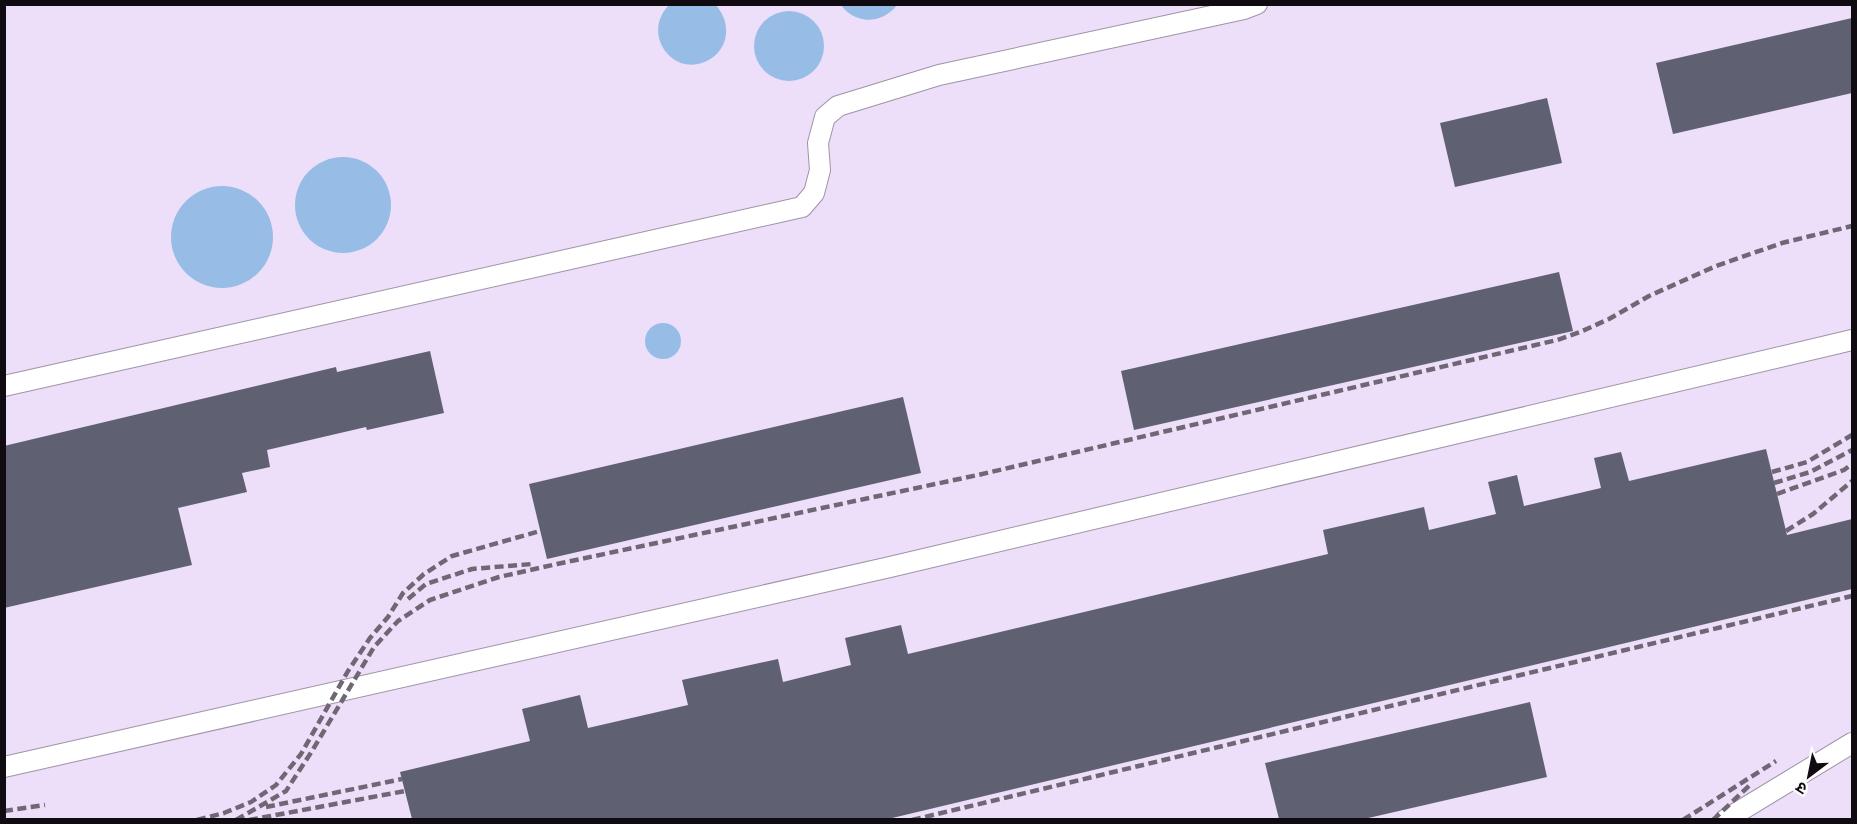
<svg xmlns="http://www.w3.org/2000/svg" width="1857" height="824" viewBox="0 0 1857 824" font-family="'Asap Condensed','Noto Sans Devanagari',sans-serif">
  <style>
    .built { fill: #eddef9 }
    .water { fill: #97bde7 }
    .building { fill: #5f6173 }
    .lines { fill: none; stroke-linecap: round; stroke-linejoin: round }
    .minor-casing { stroke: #9e94a6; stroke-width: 22 }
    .minor { stroke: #fff; stroke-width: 20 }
    .rail { stroke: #6f6874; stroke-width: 4.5; stroke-dasharray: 9 4.5; stroke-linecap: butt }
  </style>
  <rect width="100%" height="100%" fill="#f5eafe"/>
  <path class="built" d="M5,5H1852V819H5Z"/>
  <path class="water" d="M669,5L715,4C723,13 727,23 726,34C725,44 720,52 712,58C677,82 639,36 669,5Z
    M841,5H897C883,24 855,25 841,5Z
    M754 46a35 35 0 1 1 70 0a35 35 0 1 1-70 0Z
    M295 205a48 48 0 1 1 96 0a48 48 0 1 1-96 0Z
    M171 237a51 51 0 1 1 102 0a51 51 0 1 1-102 0Z
    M645 341a18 18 0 1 1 36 0a18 18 0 1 1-36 0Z"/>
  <path class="building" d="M1852,18V93L1673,134L1656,63Z
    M1547,98L1562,163L1455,187L1440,123Z
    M1559,272L1573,331L1134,430L1121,371Z
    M430,351L444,413L367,430L366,427L267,450L270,467L242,473L247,492L178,508L192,565L4,608V446L336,367L337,372Z
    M903,397L921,473L547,559L529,484Z
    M1766,449L1787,535L1852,519V589L888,819H412L400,772L530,741L522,709L580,695L588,728L688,705L682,680L778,659L783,682L851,665L845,638L901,625L908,654L1328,554L1323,530L1424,507L1429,530L1496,514L1488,482L1517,475L1524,506L1601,488L1594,458L1621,452L1629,481Z
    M1530,702L1547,777L1364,819H1279L1265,763Z"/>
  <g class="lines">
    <g class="minor-casing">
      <path id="minor" d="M4,386L802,207L814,193L820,170L818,143L825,117L838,106L939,75L1244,9L1257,4
        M4,767L890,567L1852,340
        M1725,820L1852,743"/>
    </g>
    <use href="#minor" class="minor"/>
    <path class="rail" d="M1772,472L1807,462L1852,435
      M1774,483L1810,472L1852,450
      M1777,494L1844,470L1852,464
      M1786,531L1813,514L1852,481
      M408,599L426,584L472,569L532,564
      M266,807L402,779
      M4,811L45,805
      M197,820L224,813L251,802L276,785L301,754L348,671L370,638L388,617L403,593L424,574L452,556L540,531
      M236,820L286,791L312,751L374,647L398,621L430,600L499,577L557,564L978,475L1557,340L1580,332L1609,319L1649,296L1716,266L1782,243L1852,226
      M249,820L405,791
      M912,820L1852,596
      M1683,820L1776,761
      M1713,820L1751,784"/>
  </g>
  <rect width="1857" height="824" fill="none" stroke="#0f0b11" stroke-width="12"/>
  <g transform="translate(1809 776) rotate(212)" stroke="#fcfcfc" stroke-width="4.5" paint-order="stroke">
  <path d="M0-4.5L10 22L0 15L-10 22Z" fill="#0f0b11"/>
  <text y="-9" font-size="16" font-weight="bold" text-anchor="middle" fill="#0f0b11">उ</text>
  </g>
</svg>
